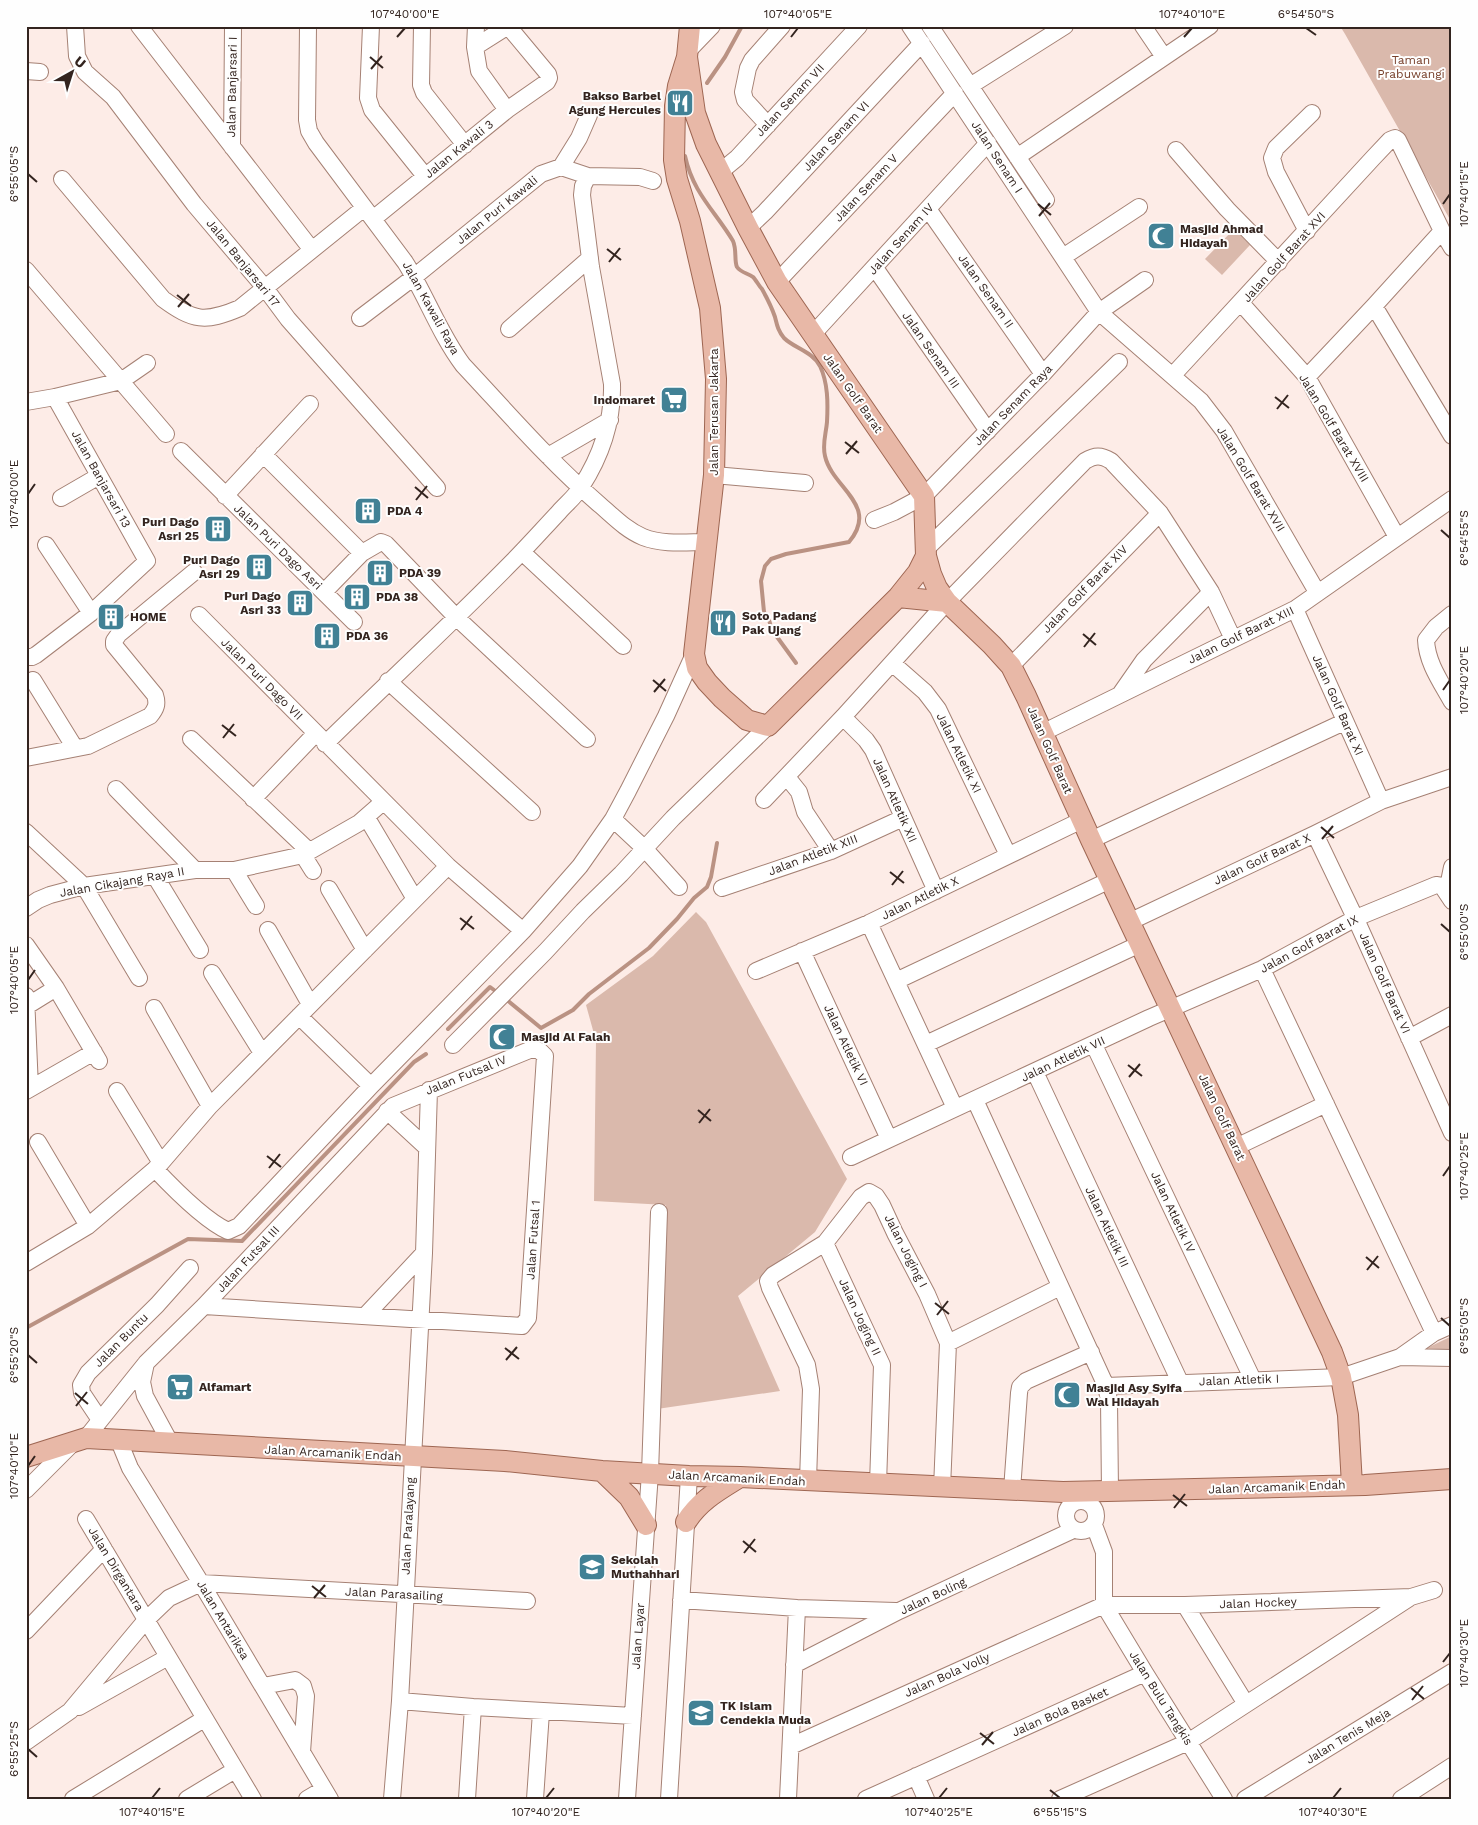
<svg xmlns="http://www.w3.org/2000/svg" width="1478" height="1825" viewBox="0 0 1478 1825" font-family="'Work Sans',sans-serif">
  <style>
    .green { fill: #dab9ac }
    .lines { fill: none; stroke-linecap: round; stroke-linejoin: round }
    .stream { stroke: #ba9283; stroke-width: 4 }
    .minor-casing { stroke: #a58174; stroke-width: 18 }
    .major-casing { stroke: #9e6652; stroke-width: 22 }
    .minor { stroke: #fff; stroke-width: 16 }
    .major { stroke: #e8b8a7; stroke-width: 20 }
    .ticks { fill: none; stroke: #33241f; stroke-width: 2 }
    .labels { text-anchor: middle; stroke-width: 4; stroke-linejoin: round; paint-order: stroke }
    .park-label { font-size: 12px; fill: #78412c; stroke: #fefefe }
    .street-label { font-size: 12px; fill: #33241f; stroke: #fefefe }
    .poi-label { font-size: 12px; font-weight: bold; fill: #33241f; stroke: #fefefe; text-anchor: start }
    .neatline { fill: none; stroke: #33241f; stroke-width: 2 }
    .ticks-label { font-size: 12px; text-anchor: middle; fill: #33241f }
  </style>
  <rect width="100%" height="100%" fill="#fdece7"/>
  <path class="green" d="M1340,26H1452V223L1345,34Z
    M1234,229L1250,245L1222,275L1205,259Z
    M696,912L706,922L847,1179L815,1232L738,1296L780,1391L657,1409L666,1205L594,1201L596,1041L586,1005L653,956Z
    M1452,1336V1360L1400,1361Z"/>
  <g class="lines">
    <path class="stream" d="M707,83L725,57L742,26
      M685,156C693,193 715,211 733,241C737,250 734,261 737,267C741,273 748,273 753,277C756,280 759,286 762,289C767,298 772,308 775,317C777,325 778,331 784,338C794,348 813,352 820,366C828,383 828,403 827,422C826,434 822,444 825,456C832,488 880,505 849,542L786,554L771,559L765,566L761,581L764,612L769,620L772,630L796,663
      M507,1000L541,1028L573,1010L589,994L649,948L677,919L694,898L707,887L711,877L717,843
      M448,1029L490,987L494,990
      M26,1328L188,1239L242,1241L414,1062L426,1054"/>
    <g class="minor-casing">
      <path id="minor" d="M75,26L77,56L85,72L113,97L194,204L265,288L288,319L437,488
        M139,26L312,250
        M308,26L307,120L309,131L316,143L405,262C426,295 439,333 463,365C508,413 550,462 600,505C613,516 626,530 643,537C663,545 687,542 707,542
        M371,26L368,98L372,110L425,176
        M422,26L421,85L424,93L465,145
        M476,26L475,47L479,71L507,110
        M910,26L1099,312L1201,401L1224,431L1317,592
        M930,26L1046,200
        M1143,26L1164,57
        M475,47L508,26
        M687,52L712,26
        M26,71L40,72
        M970,86L1065,26
        M768,125L745,100L743,92L748,68L752,60L782,26
        M232,147L233,26
        M1176,150L1227,209L1279,262
        M1017,157L1210,26
        M561,167L579,138L589,115
        M720,172L737,158L859,26
        M62,179L163,299C193,321 205,323 240,308L364,208
        M928,209L1043,374
        M373,219L507,110L547,82L549,78L548,74L508,26
        M748,228L765,212L922,43
        M1307,231L1276,172L1272,158L1276,148L1312,113
        M1063,257L1139,207
        M875,268L988,431
        M26,270L166,434
        M777,282L955,93
        M1241,303L1307,377L1397,537
        M1374,306L1452,436
        M360,318L414,277L541,174L561,167L588,176L640,177L653,181
        M509,329L590,258
        M813,334L988,143
        M1173,375L1373,158L1390,140L1395,138L1398,140L1442,231L1452,248
        M1307,377L1374,306L1442,231
        M26,402L55,397L121,381L147,363
        M181,451L354,622
        M263,454L362,553
        M548,456L610,420
        M714,475L805,483
        M225,496L310,404
        M61,498L99,476
        M874,520L894,512L924,496L1043,374L1099,312L1145,280
        M46,545L91,613
        M927,548L1119,362
        M522,552L623,646
        M324,592L362,553L381,542L386,544L457,618L587,739
        M1295,609L1381,801
        M1452,614L1436,627L1426,640C1427,663 1441,682 1452,702
        M199,615L448,866L523,931
        M26,657H32L36,655L91,613L147,561L55,397
        M892,663L925,692L938,709L1008,855
        M1011,666L1160,513
        M33,680L75,748
        M388,681L532,812
        M1121,693L1144,660L1211,592
        M843,717L866,740L873,750L936,891
        M1042,733L1295,609L1452,499
        M191,739L309,851
        M325,744C387,683 451,624 512,562C528,546 543,529 559,512C566,504 576,496 581,487C601,456 613,421 612,384L591,267L582,195L583,186L588,176
        M26,758L88,746L150,716C156,709 158,704 155,695L114,645V641L119,634L194,572
        M787,777L799,792L805,812L831,851
        M116,789L195,870
        M253,799L316,733
        M764,800L843,717L947,602L1085,461C1095,455 1101,455 1111,461L1160,513L1211,592L1233,639
        M367,818L415,899
        M613,819L644,848L679,887
        M26,832L84,886L139,978
        M1315,834L1359,926L1452,1133
        M1091,840L1344,722
        M303,855L313,871
        M234,870L256,906
        M155,876L200,950
        M722,888L831,851L903,818
        M329,889L365,950
        M1447,892L1452,867
        M26,908L38,900L50,895L84,886L195,870H234L303,855L359,823L383,802
        M1129,922L1315,834L1381,801L1452,777
        M869,923L955,1108
        M268,930L310,1004
        M26,945L56,988L99,1061
        M802,951L889,1139
        M1262,969L1434,1333
        M756,971L869,923L1082,820
        M212,973L262,1053
        M896,981L1110,880
        M26,996L30,1088
        M27,1006L56,988
        M154,1008L210,1106
        M299,1016L371,1086
        M1409,1038L1452,1015
        M926,1044L1140,944
        M453,1045L545,952L583,911L621,874L673,818L768,726
        M1094,1045L1253,1380
        M1035,1072L1180,1382
        M26,1091L94,1052
        M117,1091L161,1163L155,1169
        M975,1100L1106,1386L1109,1400L1110,1492
        M387,1111L427,1148
        M38,1142L88,1226
        M1236,1147L1326,1104
        M851,1157L1149,1018L1262,969L1356,918L1436,885L1442,886L1452,901
        M161,1163L210,1106L448,866
        M825,1243L882,1365L878,1484
        M26,1263L88,1226L155,1169C172,1187 206,1221 228,1231L239,1226L371,1086L523,931L580,866L613,819L628,791L666,716L694,654
        M365,1316L424,1253
        M948,1343L1060,1287
        M1400,1357L1452,1358
        M146,1363L142,1382L145,1396L171,1444
        M1106,1386L1341,1377L1400,1357L1434,1333L1452,1325
        M100,1420L82,1393L81,1385L88,1373L157,1305L190,1268
        M86,1438L146,1363L204,1306L393,1106L532,1049L540,1051L545,1056L528,1318L522,1326L204,1306
        M119,1441L130,1468L201,1583L330,1799
        M808,1481L811,1389L807,1365L770,1288L768,1281L773,1275L825,1243L861,1197L869,1192L876,1196L882,1205L895,1233L927,1294L948,1343L942,1488
        M26,1490L76,1440
        M1012,1490L1019,1393L1020,1387L1026,1381L1091,1352
        M1066 1516a15 15 0 1 1 30 0a15 15 0 1 1-30 0Z
        M86,1519L253,1799
        M1094,1525L1104,1552V1605L1145,1673L1224,1799
        M1411,1597L1434,1590
        M681,1600L797,1608L896,1611
        M1185,1605L1246,1704
        M26,1631L104,1549
        M794,1665L899,1611L1073,1530
        M263,1686L295,1680L303,1686L306,1696L302,1752
        M400,1701L473,1707L633,1716
        M79,1707L168,1657
        M26,1742L70,1711L146,1620L169,1598L201,1583L527,1601
        M791,1746L1104,1605H1185L1411,1597L1188,1742L1060,1799
        M916,1776L926,1799
        M73,1799L204,1719
        M187,1799L235,1770
        M307,1799L324,1789
        M392,1799L400,1701L424,1253L429,1090
        M467,1799L473,1707
        M535,1799L541,1712
        M627,1799L650,1473L659,1212
        M669,1799L689,1476
        M788,1799L797,1608
        M866,1799L1145,1673
        M1245,1799L1452,1672
        M1401,1799L1452,1766"/>
    </g>
    <g class="major-casing">
      <path id="major" d="M690,26L687,57L678,86L675,106L674,160L677,179L690,221L710,308L716,379L714,475L694,654L697,668L707,682L722,698L747,720L768,726L898,597L918,572L926,556
        M687,57L695,113L706,144L748,228L777,282L924,496L926,556L931,574L937,588L947,602L992,645L1011,666L1026,696L1091,840L1332,1352L1341,1377L1348,1415L1352,1485
        M898,597L947,602
        M26,1457L86,1438L505,1461L602,1471L689,1476L740,1477L1063,1492L1365,1485L1452,1479
        M602,1471L629,1497L646,1525
        M686,1522C699,1501 719,1490 740,1477"/>
    </g>
    <use href="#minor" class="minor"/>
    <use href="#major" class="major"/>
  </g>
  <path class="ticks" d="M1306,28L1316,35M397,37L405,28M791,37L798,28M1184,37L1192,28M370,57L383,68M371,69L382,56M28,174L37,182M1038,204L1051,215M1443,204L1450,194M1039,216L1050,203M607,249L621,260M609,262L620,248M177,295L191,306M178,307L189,294M1275,397L1289,408M1277,409L1288,395M845,442L859,453M846,454L857,441M415,487L428,498M28,494L35,484M416,500L427,486M1441,530L1450,538M1083,634L1096,645M1084,647L1095,633M653,680L666,691M1443,690L1450,680M654,692L665,679M222,725L236,736M223,738L234,724M1321,827L1334,838M1322,839L1333,826M890,872L904,883M892,885L903,871M460,918L474,929M1441,924L1450,932M461,930L472,916M28,980L35,970M1128,1065L1142,1076M1129,1077L1140,1064M698,1110L711,1121M699,1123L710,1109M267,1156L281,1167M269,1168L280,1154M1443,1176L1450,1166M1366,1257L1379,1268M1367,1270L1378,1256M935,1303L949,1314M937,1315L948,1301M1441,1318L1450,1326M505,1348L519,1359M28,1355L37,1363M506,1360L517,1347M75,1393L88,1404M76,1406L87,1392M28,1466L35,1456M1173,1495L1187,1506M1174,1508L1185,1494M743,1541L756,1552M744,1553L755,1539M312,1586L326,1597M314,1598L325,1585M1443,1662L1450,1653M1411,1688L1424,1699M1412,1700L1423,1686M980,1733L994,1744M982,1745L993,1732M28,1749L37,1757M1050,1790L1060,1798M152,1798L160,1788M546,1798L554,1788M939,1798L947,1788M1333,1798L1341,1788"/>
  <defs>
    <g id="restaurant-square" transform="scale(1.4375)"><rect x="-9" y="-9" width="18" height="18" rx="4" fill="#418195" stroke="#fefefe"/><path d="M-5-6h1v4h1v-4h1v4h1v-4h1v5L-1.5 .5V6h-2V.5L-5-1ZM5-6V6H3V1.5H1.5Q1.5-4 5-6Z" fill="#fff"/></g>
    <g id="mosque-square" transform="scale(1.4375)"><rect x="-9" y="-9" width="18" height="18" rx="4" fill="#418195" stroke="#fefefe"/><path d="M3.5-4.9A6 6 0 1 0 3.5 4.9A5 5 0 1 1 3.5-4.9Z" fill="#fff"/></g>
    <g id="supermarket-square" transform="scale(1.4375)"><rect x="-9" y="-9" width="18" height="18" rx="4" fill="#418195" stroke="#fefefe"/><path d="M-6-5.5h2.5l.6 2H6L4.5 2H-2.5L-4.4-4H-6ZM-1.5 3.2a1.3 1.3 0 1 0 .1 0ZM3 3.2a1.3 1.3 0 1 0 .1 0Z" fill="#fff"/></g>
    <g id="building-square" transform="scale(1.4375)"><rect x="-9" y="-9" width="18" height="18" rx="4" fill="#418195" stroke="#fefefe"/><path d="M-4-6H4V6H1V3H-1V6H-4ZM-2.5-4.3h1.7v1.8h-1.7ZM.8-4.3h1.7v1.8H.8ZM-2.5-1h1.7V.8h-1.7ZM.8-1h1.7V.8H.8Z" fill="#fff"/></g>
    <g id="school-square" transform="scale(1.4375)"><rect x="-9" y="-9" width="18" height="18" rx="4" fill="#418195" stroke="#fefefe"/><path d="M0-5L7-2L0 1L-7-2ZM-4 1L0 2.5L4 1V4Q0 6-4 4Z" fill="#fff"/></g>
  </defs>
  <g fill-rule="evenodd">
    <use href="#restaurant-square" x="680" y="103"/>
    <use href="#mosque-square" x="1161" y="236"/>
    <use href="#supermarket-square" x="674" y="400"/>
    <use href="#building-square" x="368" y="511"/>
    <use href="#building-square" x="218" y="529"/>
    <use href="#building-square" x="259" y="567"/>
    <use href="#building-square" x="380" y="573"/>
    <use href="#building-square" x="357" y="597"/>
    <use href="#building-square" x="300" y="603"/>
    <use href="#building-square" x="111" y="617"/>
    <use href="#restaurant-square" x="723" y="623"/>
    <use href="#building-square" x="327" y="636"/>
    <use href="#mosque-square" x="502" y="1037"/>
    <use href="#supermarket-square" x="180" y="1387"/>
    <use href="#mosque-square" x="1067" y="1395"/>
    <use href="#school-square" x="592" y="1567"/>
    <use href="#school-square" x="701" y="1713"/>
  </g>
  <g class="labels">
    <g class="park-label">
      <text x="1411" y="64">Taman<tspan x="1411" dy="14">Prabuwangi</tspan></text>
    </g>
    <g class="street-label">
      <text transform="translate(232 87) rotate(-89)" y="4">Jalan Banjarsari I</text>
      <text transform="translate(790 100) rotate(-47)" y="4">Jalan Senam VII</text>
      <text transform="translate(836 136) rotate(-47)" y="4">Jalan Senam VI</text>
      <text transform="translate(459 149) rotate(-39)" y="4">Jalan Kawali 3</text>
      <text transform="translate(997 157) rotate(57)" y="4">Jalan Senam I</text>
      <text transform="translate(866 188) rotate(-47)" y="4">Jalan Senam V</text>
      <text transform="translate(497 210) rotate(-39)" y="4">Jalan Puri Kawali</text>
      <text transform="translate(901 239) rotate(-48)" y="4">Jalan Senam IV</text>
      <text transform="translate(1284 257) rotate(-48)" y="4">Jalan Golf Barat XVI</text>
      <text transform="translate(243 263) rotate(51)" y="4">Jalan Banjarsari 17</text>
      <text transform="translate(986 291) rotate(55)" y="4">Jalan Senam II</text>
      <text transform="translate(431 308) rotate(61)" y="4">Jalan Kawali Raya</text>
      <text transform="translate(931 350) rotate(55)" y="4">Jalan Senam III</text>
      <text transform="translate(853 393) rotate(55)" y="4">Jalan Golf Barat</text>
      <text transform="translate(1013 405) rotate(-46)" y="4">Jalan Senam Raya</text>
      <text transform="translate(714 412) rotate(-90)" y="4">Jalan Terusan Jakarta</text>
      <text transform="translate(1334 428) rotate(59)" y="4">Jalan Golf Barat XVIII</text>
      <text transform="translate(101 479) rotate(61)" y="4">Jalan Banjarsari 13</text>
      <text transform="translate(1251 479) rotate(59)" y="4">Jalan Golf Barat XVII</text>
      <text transform="translate(278 547) rotate(44)" y="4">Jalan Puri Dago Asri</text>
      <text transform="translate(1085 589) rotate(-46)" y="4">Jalan Golf Barat XIV</text>
      <text transform="translate(1241 635) rotate(-26)" y="4">Jalan Golf Barat XIII</text>
      <text transform="translate(262 679) rotate(45)" y="4">Jalan Puri Dago VII</text>
      <text transform="translate(1338 705) rotate(66)" y="4">Jalan Golf Barat XI</text>
      <text transform="translate(1050 750) rotate(66)" y="4">Jalan Golf Barat</text>
      <text transform="translate(959 753) rotate(64)" y="4">Jalan Atletik XI</text>
      <text transform="translate(895 800) rotate(66)" y="4">Jalan Atletik XII</text>
      <text transform="translate(813 855) rotate(-21)" y="4">Jalan Atletik XIII</text>
      <text transform="translate(1262 859) rotate(-25)" y="4">Jalan Golf Barat X</text>
      <text transform="translate(122 882) rotate(-10)" y="4">Jalan Cikajang Raya II</text>
      <text transform="translate(920 898) rotate(-26)" y="4">Jalan Atletik X</text>
      <text transform="translate(1309 944) rotate(-28)" y="4">Jalan Golf Barat IX</text>
      <text transform="translate(1385 983) rotate(66)" y="4">Jalan Golf Barat VI</text>
      <text transform="translate(846 1045) rotate(65)" y="4">Jalan Atletik VI</text>
      <text transform="translate(1063 1059) rotate(-25)" y="4">Jalan Atletik VII</text>
      <text transform="translate(466 1075) rotate(-22)" y="4">Jalan Futsal IV</text>
      <text transform="translate(1222 1117) rotate(65)" y="4">Jalan Golf Barat</text>
      <text transform="translate(1173 1212) rotate(65)" y="4">Jalan Atletik IV</text>
      <text transform="translate(1107 1227) rotate(65)" y="4">Jalan Atletik III</text>
      <text transform="translate(533 1240) rotate(-86)" y="4">Jalan Futsal 1</text>
      <text transform="translate(906 1251) rotate(63)" y="4">Jalan Joging I</text>
      <text transform="translate(248 1259) rotate(-47)" y="4">Jalan Futsal III</text>
      <text transform="translate(860 1317) rotate(65)" y="4">Jalan Joging II</text>
      <text transform="translate(121 1340) rotate(-45)" y="4">Jalan Buntu</text>
      <text transform="translate(1239 1380) rotate(-2)" y="4">Jalan Atletik I</text>
      <text transform="translate(333 1453) rotate(3)" y="4">Jalan Arcamanik Endah</text>
      <text transform="translate(737 1478) rotate(3)" y="4">Jalan Arcamanik Endah</text>
      <text transform="translate(1277 1487) rotate(-2)" y="4">Jalan Arcamanik Endah</text>
      <text transform="translate(408 1526) rotate(-87)" y="4">Jalan Paralayang</text>
      <text transform="translate(116 1569) rotate(59)" y="4">Jalan Dirgantara</text>
      <text transform="translate(394 1594) rotate(3)" y="4">Jalan Parasailing</text>
      <text transform="translate(933 1596) rotate(-25)" y="4">Jalan Boling</text>
      <text transform="translate(1258 1603) rotate(-2)" y="4">Jalan Hockey</text>
      <text transform="translate(223 1620) rotate(59)" y="4">Jalan Antariksa</text>
      <text transform="translate(638 1636) rotate(-86)" y="4">Jalan Layar</text>
      <text transform="translate(947 1675) rotate(-24)" y="4">Jalan Bola Volly</text>
      <text transform="translate(1161 1698) rotate(58)" y="4">Jalan Bulu Tangkis</text>
      <text transform="translate(1060 1712) rotate(-24)" y="4">Jalan Bola Basket</text>
      <text transform="translate(1348 1736) rotate(-31)" y="4">Jalan Tenis Meja</text>
    </g>
    <g class="poi-label">
      <text x="661" y="100" text-anchor="end">Bakso Barbel<tspan x="661" dy="14">Agung Hercules</tspan></text>
      <text x="1180" y="233">Masjid Ahmad<tspan x="1180" dy="14">Hidayah</tspan></text>
      <text x="655" y="404" text-anchor="end">Indomaret</text>
      <text x="387" y="515">PDA 4</text>
      <text x="199" y="526" text-anchor="end">Puri Dago<tspan x="199" dy="14">Asri 25</tspan></text>
      <text x="240" y="564" text-anchor="end">Puri Dago<tspan x="240" dy="14">Asri 29</tspan></text>
      <text x="399" y="577">PDA 39</text>
      <text x="281" y="600" text-anchor="end">Puri Dago<tspan x="281" dy="14">Asri 33</tspan></text>
      <text x="376" y="601">PDA 38</text>
      <text x="742" y="620">Soto Padang<tspan x="742" dy="14">Pak Ujang</tspan></text>
      <text x="130" y="621">HOME</text>
      <text x="346" y="640">PDA 36</text>
      <text x="521" y="1041">Masjid Al Falah</text>
      <text x="199" y="1391">Alfamart</text>
      <text x="1086" y="1392">Masjid Asy Syifa<tspan x="1086" dy="14">Wal Hidayah</tspan></text>
      <text x="611" y="1564">Sekolah<tspan x="611" dy="14">Muthahhari</tspan></text>
      <text x="720" y="1710">TK Islam<tspan x="720" dy="14">Cendekia Muda</tspan></text>
    </g>
  </g>
  <rect width="1478" height="1825" fill="none" stroke="#fefefe" stroke-width="55"/>
  <g transform="translate(72 72) rotate(39)" stroke="#fefefe" stroke-width="4" paint-order="stroke">
  <path d="M0-4L9 19L0 12L-9 19Z" fill="#33241f"/>
  <text y="-8" font-size="14" font-weight="bold" text-anchor="middle" fill="#33241f">U</text>
  </g>
  <rect x="28" y="28" width="1422" height="1770" class="neatline"/>
  <g class="ticks-label">
    <text x="405" y="18">107°40'00"E</text>
    <text x="798" y="18">107°40'05"E</text>
    <text x="1192" y="18">107°40'10"E</text>
    <text x="1306" y="18">6°54'50"S</text>
    <text transform="translate(14 174) rotate(-90)" y="4">6°55'05"S</text>
    <text transform="translate(1464 194) rotate(-90)" y="4">107°40'15"E</text>
    <text transform="translate(14 494) rotate(-90)" y="4">107°40'00"E</text>
    <text transform="translate(1464 538) rotate(-90)" y="4">6°54'55"S</text>
    <text transform="translate(1464 680) rotate(-90)" y="4">107°40'20"E</text>
    <text transform="translate(1464 932) rotate(-90)" y="4">6°55'00"S</text>
    <text transform="translate(14 980) rotate(-90)" y="4">107°40'05"E</text>
    <text transform="translate(1464 1166) rotate(-90)" y="4">107°40'25"E</text>
    <text transform="translate(1464 1326) rotate(-90)" y="4">6°55'05"S</text>
    <text transform="translate(14 1355) rotate(-90)" y="4">6°55'20"S</text>
    <text transform="translate(14 1466) rotate(-90)" y="4">107°40'10"E</text>
    <text transform="translate(1464 1653) rotate(-90)" y="4">107°40'30"E</text>
    <text transform="translate(14 1749) rotate(-90)" y="4">6°55'25"S</text>
    <text x="152" y="1816">107°40'15"E</text>
    <text x="546" y="1816">107°40'20"E</text>
    <text x="939" y="1816">107°40'25"E</text>
    <text x="1060" y="1816">6°55'15"S</text>
    <text x="1333" y="1816">107°40'30"E</text>
  </g>
</svg>
